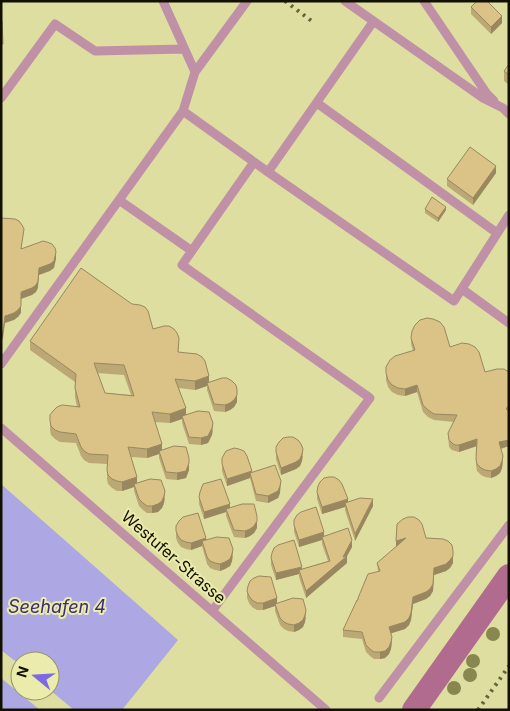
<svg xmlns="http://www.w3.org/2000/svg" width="510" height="711" viewBox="0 0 510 711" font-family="Inter,sans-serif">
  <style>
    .water { fill: #ada8e3; fill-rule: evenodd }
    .pier { fill: #dedea0 }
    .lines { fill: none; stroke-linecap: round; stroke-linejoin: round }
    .service { stroke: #c090a7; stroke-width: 9 }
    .secondary { stroke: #b06b8f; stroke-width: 24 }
    .rail { stroke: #636340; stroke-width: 4; stroke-dasharray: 2.5 5; stroke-linecap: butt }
    .tree { fill: #88874f }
    .wall { fill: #bca875; fill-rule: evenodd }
    .shaded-wall { fill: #99885f }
    .building { fill: #dbc388; stroke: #99885f; fill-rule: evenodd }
    .labels { text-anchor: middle; stroke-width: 4; stroke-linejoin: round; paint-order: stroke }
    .street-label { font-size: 16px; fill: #121100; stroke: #ebecac }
    .water-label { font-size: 18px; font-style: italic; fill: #3b2d73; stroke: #ebecac }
  </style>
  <rect width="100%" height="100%" fill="#dedea0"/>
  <path class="water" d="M1,484L178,640L122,710H1ZM20,661H50V691H20Z"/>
  <path class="pier" d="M1,650L20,665V691H50V690L74,710H40L1,678Z"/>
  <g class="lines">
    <path class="service" d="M163,1L195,72
      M345,1L483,98L503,108L509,114
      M424,1L487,94L494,101
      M1,98L55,24L95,51L184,49
      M317,103L497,233
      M183,111L195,72L247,1
      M268,172L454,301L509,215
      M119,200L192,251
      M462,289L509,323
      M1,364L183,111L268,172L373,22
      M1,428L326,710
      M212,611L370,398L182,265L254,162
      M379,698L509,525"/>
    <path class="secondary" d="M414,710L509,576"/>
    <path class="rail" d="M285,1L313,22
      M478,710L509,666"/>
  </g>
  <g class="tree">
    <circle cx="493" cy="634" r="7"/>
    <circle cx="473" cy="661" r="7"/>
    <circle cx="470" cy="675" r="7"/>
    <circle cx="454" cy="688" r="7"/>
  </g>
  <path class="wall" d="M471,7L502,23L491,34L471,14Z
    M509,64V85L504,81V71Z
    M496,173L473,205L447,186V179Z
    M425,209L446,210L438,222L425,213Z
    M153,329L179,347L178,353L209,382L237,397V402L234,407L230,410L225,412L214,411L207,390V386L195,390L179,388L186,415L213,430L212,435L208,443L201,445L189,444L182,423V419L170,423L155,422L162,450L189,465V470L186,478L177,480L166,479L159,458V454L147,458L131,457L137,483L165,498L164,503L162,508L158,512L152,513H147L143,510L139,506L134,491V487L122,491H117L112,488L108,484L107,479V464L89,463L84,460L81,456L76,443L60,442L55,439L51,435L50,430V421L77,407L75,397V382L30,350V341ZM97,373L124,375L131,395L105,393Z
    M411,338L450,347L485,372H509V446L501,449L503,463L502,468L500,473L496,476L491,478L485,477L481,475L477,471L476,465V446L459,452L455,451L452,450L449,447L448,433L454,422L434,420L428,417L423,412L417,392L405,396L398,395L392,392L388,387L386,380V373L413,351L411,344Z
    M276,452L303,456L302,461L300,466L296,469L281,475L276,459Z
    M222,464L252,473L280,493L278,498L268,503L256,501L250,478L227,486L222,471Z
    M317,492L348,503L373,506L355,541L345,510V507L322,514L317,499Z
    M199,497L230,508L257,523V528L254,533L250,536L245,538L234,537L226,516V512L204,519L199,504Z
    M294,525L324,536L352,547L347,556V563L306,598L299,577V574L276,580L271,565V558L302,569L328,561L322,544V540L299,547L294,532Z
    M176,531L206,540L233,556L232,561L230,566L225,569L220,571L215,570L210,568L207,564L202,546L191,550L186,549L181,547L178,543L176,538Z
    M426,538L453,558V563L450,568L446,571L434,575L433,591L430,596L426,599L413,604L411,620L409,625L405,629L391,633L392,644L391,649L389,654L385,658L380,659H374L370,656L366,652L362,639L343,637V630L358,600V598L378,571L377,563Z
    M247,591L277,603L306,617L305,622L303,627L299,630L294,632L288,631L284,629L280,625L275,611V606L263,610H257L252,607L249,603L247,598Z"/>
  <path class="shaded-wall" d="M502,16V23L491,34V27Z
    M496,166V173L473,205V198Z
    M446,207V210L438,222V218Z
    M56,252V259L54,268L50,271L39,275L38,288L36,292L32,295L21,299V313L18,317L14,320L5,323L3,338L1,342V335L5,316L39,268Z
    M209,376V385L207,383V386L195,390V381Z
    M417,385V392L405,396V389Z
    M237,390V402L234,407L230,410L225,412V405Z
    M186,408V418L182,416V419L170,423V414Z
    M213,423L212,435L208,443L201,445V438Z
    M477,439V446L459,452V445Z
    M509,440V446L499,449V442Z
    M162,444V453L159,451V454L147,458V449Z
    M303,449L302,461L300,466L296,469L281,475V468Z
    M503,456L502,468L500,473L496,476L491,478V471Z
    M189,458V470L186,478L177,480V473Z
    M252,471V478L250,473V478L227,486V479Z
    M137,477V486L134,484V487L122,491V482Z
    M281,481L280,493L278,498L268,503V496Z
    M165,491L164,503L162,508L158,512L152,513V506Z
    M348,499V506L345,503V507L322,514V507Z
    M373,499V506L355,541V534Z
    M230,504V511L226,509V512L204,519V512Z
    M257,516V528L254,533L250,536L245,538V531Z
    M324,532V539L322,537V540L299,547V540Z
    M206,538V545L202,541V546L191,550V543Z
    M406,538L396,548V541Z
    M352,540V547L347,556V563L306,598V591L343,557Z
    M233,549L232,561L230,566L225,569L220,571V564Z
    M453,551V563L450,568L446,571L434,575L433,591L430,596L426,599L413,604L411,620L409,625L405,629L389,634V627L434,568Z
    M302,567V574L299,570V574L276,580V573Z
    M277,598V605L275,604V606L263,610V603Z
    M306,610L305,622L303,627L299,630L294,632V625Z
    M392,637L391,649L389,654L385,658L380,659V652Z"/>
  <path class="building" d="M477,1H487L502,16L491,27L471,7Z
    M1,21H2L3,44H1Z
    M509,64V75L504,71Z
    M470,147L496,166L473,198L447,179Z
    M432,197L446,207L438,218L425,209Z
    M1,218L15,219L19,221L22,225L24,229L21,249L43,241L47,242L52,244L55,248L56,252L54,261L50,264L39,268L38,281L36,285L32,288L21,292V306L18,310L14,313L5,316L3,331L1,335Z
    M81,268L132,304L140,305L145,307L148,311L153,329L164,326H169L174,329L177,333L179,338L178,352L197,354L202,357L205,361L209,376L195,381L175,379L186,408L170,414L152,412L162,444L147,449L128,447L137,477L122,482L117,481L112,479L108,475L107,470L108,455L89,454L84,451L81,447L76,434L60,432L55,430L51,426L50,421V415L53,411L57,407L62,405L80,407L75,388L76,374L30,341ZM94,363L124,365L134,396L105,393Z
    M427,318L433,319L440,322L444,327L450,347L462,343L469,344L475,347L479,352L485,372L497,369H504L509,372V405L506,409L509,411V440L499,442L503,456L502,461L500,466L496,469L491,471L485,470L481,468L477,464L476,459L477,439L459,445H455L452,443L449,440L448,433L457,415L434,414L428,410L423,405L417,385L405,389L398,388L392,385L388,380L386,373V367L390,360L395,356L415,350L411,338L412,331L415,325L420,320Z
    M222,378H227L232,381L236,385L237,390V395L234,400L230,403L225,405L214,404L207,383Z
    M198,411L209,412L213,423L212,428L208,436L201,438L189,437L182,416Z
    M288,437H293L298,440L301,444L303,449L302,454L300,459L296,462L281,468L276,452V447L279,442L283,438Z
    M174,446L186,447L189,458V463L186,471L177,473L166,472L159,451Z
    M234,448L239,449L244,451L247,456L252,471L227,479L222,464V458L226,451Z
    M275,465L281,481L280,486L278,491L268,496L256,494L250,473Z
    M329,477H334L339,480L342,484L348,499L322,507L317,492L318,486L320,482L324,478Z
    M150,479L161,480L165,491L164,496L162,501L158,504L152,506H147L143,503L139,499L134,484Z
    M221,479L230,504L204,512L199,497L200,492L203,484Z
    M360,498L373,499L355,534L345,503Z
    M242,504H254L257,516V521L254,526L250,529L245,531L234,530L226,509Z
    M316,507L324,532L299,540L294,525V520L297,515L301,512Z
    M198,513L206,538L191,543L186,542L181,540L178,536L176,531V526L179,521L183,517Z
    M408,517H414L419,520L422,524L426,538L443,539L448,541L452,545L453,551V556L450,560L446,564L434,568L433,584L430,589L426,592L413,597L411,613L409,618L405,622L389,627L392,637L391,642L389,647L385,651L380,652H374L370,649L366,645L362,632L343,630L357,600H358V598L368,574L380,571L377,563L406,538L396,541L397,524L403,519Z
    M348,528L352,540L343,557L347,556L306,591L299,570L330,561L322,537Z
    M217,537L229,538L233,549L232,554L230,559L225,562L220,564L215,563L210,561L207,557L202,541Z
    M294,540L302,567L276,573L271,558L272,553L274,548L278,545Z
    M259,576L271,577L277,598L263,603H257L252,600L249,596L247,591L248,586L250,581L254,578Z
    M293,598L303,599L306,610L305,615L303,620L299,623L294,625L288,624L284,622L280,618L275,604Z"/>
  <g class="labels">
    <g class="street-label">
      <text transform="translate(174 557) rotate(41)" y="6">Westufer-Strasse</text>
    </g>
    <g class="water-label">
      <text x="57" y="613">Seehafen 4</text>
    </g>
  </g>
  <rect width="510" height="711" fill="none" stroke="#121100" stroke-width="5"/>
  <g transform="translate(35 676) rotate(288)"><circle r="24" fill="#ebecac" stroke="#949467"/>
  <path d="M0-4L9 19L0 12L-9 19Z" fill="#7e68e3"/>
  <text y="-8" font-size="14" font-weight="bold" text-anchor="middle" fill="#121100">N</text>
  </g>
</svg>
